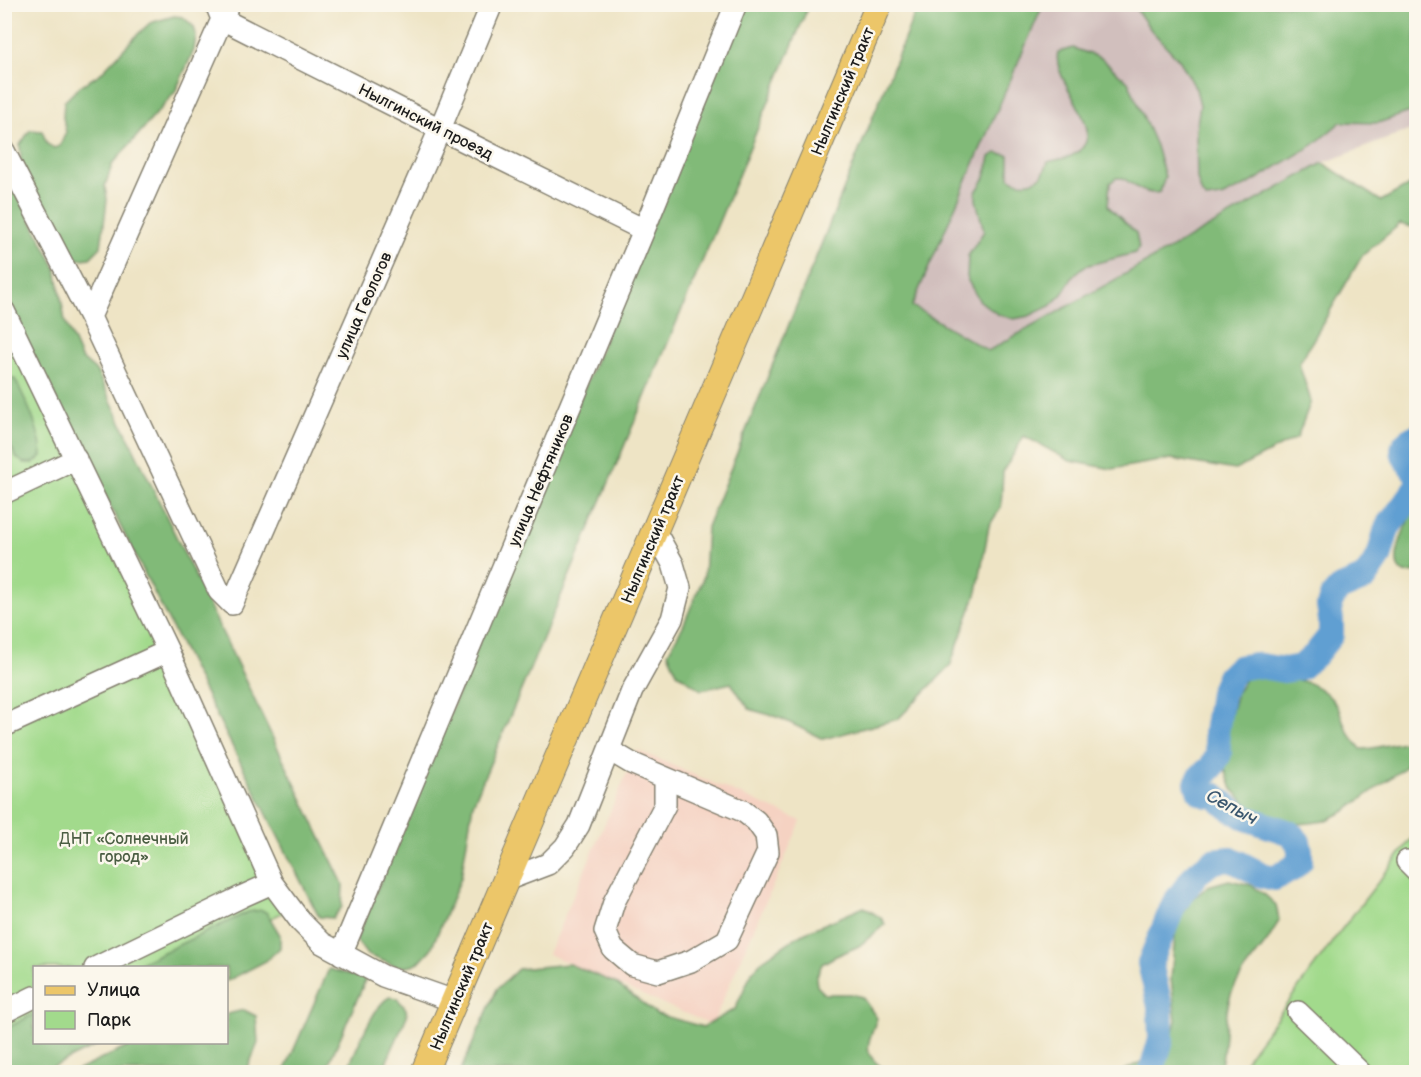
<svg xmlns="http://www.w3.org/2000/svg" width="1421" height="1077" viewBox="0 0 1421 1077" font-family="'Balsamiq Sans',sans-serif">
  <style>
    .built { fill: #f5d2c2 }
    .industrial { fill: #d1bfbd }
    .green { fill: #a2da8c; stroke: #5f7b54; stroke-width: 1.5 }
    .forest { fill: #81ba78; stroke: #4e6b4a; stroke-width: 1.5 }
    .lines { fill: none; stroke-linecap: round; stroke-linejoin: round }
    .river { stroke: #619fd2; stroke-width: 26 }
    .minor-casing { stroke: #858070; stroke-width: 24 }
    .major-casing { stroke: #858070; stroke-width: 28 }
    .minor { stroke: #fff; stroke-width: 21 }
    .major { stroke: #ecc669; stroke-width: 26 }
    .labels { text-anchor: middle; stroke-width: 5; stroke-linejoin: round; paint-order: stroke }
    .street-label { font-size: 16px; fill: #1c1c1c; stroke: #fbf7ec }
    .park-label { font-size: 16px; fill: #4b5e43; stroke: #fbf7ec }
    .water-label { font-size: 18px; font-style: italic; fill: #3b576e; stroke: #fbf7ec }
  </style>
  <rect width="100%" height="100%" fill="#fbf7ec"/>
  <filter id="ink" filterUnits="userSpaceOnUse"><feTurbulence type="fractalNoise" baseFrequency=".0167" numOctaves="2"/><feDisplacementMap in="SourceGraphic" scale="12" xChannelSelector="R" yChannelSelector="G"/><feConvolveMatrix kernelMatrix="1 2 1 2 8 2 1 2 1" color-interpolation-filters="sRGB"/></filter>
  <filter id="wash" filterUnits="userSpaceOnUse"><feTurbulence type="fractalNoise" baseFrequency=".008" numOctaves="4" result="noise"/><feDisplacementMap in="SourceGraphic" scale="24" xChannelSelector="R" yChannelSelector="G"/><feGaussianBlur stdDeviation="1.35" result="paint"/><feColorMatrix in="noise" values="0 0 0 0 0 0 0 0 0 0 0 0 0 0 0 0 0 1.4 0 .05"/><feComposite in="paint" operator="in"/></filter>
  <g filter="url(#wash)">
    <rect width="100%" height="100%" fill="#eee4c5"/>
    <path class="built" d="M637,750L801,821L712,1025L548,954Z"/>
    <path class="industrial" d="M1043,5H1416V128L1323,163L988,351L912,306Z"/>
    <path class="green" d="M4,322L288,910L172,967L34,968V1035L4,1050Z
      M1416,833V1072H1237L1335,938Z"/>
    <path class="forest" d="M743,5H809L718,224L473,804L461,878L431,949L419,962L407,967L396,966L367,955L356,940Z
      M918,5H1043L912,306L988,351L1323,163L1381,201L1416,181V228L1400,224L1362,256L1299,364L1311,401L1297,438L1235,470L1171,459L1112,469L1070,461L1024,436L1003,472L1001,507L989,526L977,592L950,666L898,719L823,739L780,718L749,709L731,683L701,690L677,673L668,653L683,626L704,576L707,527Z
      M1133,5H1416V110L1378,123L1341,122L1313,145L1249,184L1221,197L1207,199L1202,194L1197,179L1196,130L1200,105L1196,89L1180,61L1151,30Z
      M174,16L183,17L194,27L196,35L194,50L175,92L112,165L105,186L107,200L101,247L90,258L75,260L69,256L41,212L21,160L20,145L30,130L42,131L47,144L54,148L60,146L66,132L63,117L64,102L80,86L100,74L138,34L150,23Z
      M1073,48L1101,58L1129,83L1156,146L1165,177L1160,192C1146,196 1135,186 1123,178H1116L1110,183L1108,206L1136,233L1139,248L1135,253L1085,266L1074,275L1062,294L1050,306L1029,316L1014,319L997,314L979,300L967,279L968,256L984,231L976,200V192L985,178L990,157L996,153L1009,155V177C1018,185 1033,184 1041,176C1045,173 1046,166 1048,162C1055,160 1064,159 1071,156C1117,134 1050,84 1058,52Z
      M4,168L56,268L65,321L81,358L97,372L343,884L342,907L333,918L319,917L5,299Z
      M8,379H15C26,400 41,432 42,456L34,463H24L17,458L5,436V381Z
      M1416,507V571C1412,573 1408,575 1403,572C1386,563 1409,518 1416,507Z
      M1259,673C1289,678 1321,678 1338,708C1342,715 1343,723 1347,730C1351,737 1357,743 1361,749C1380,750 1399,738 1416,744V752L1404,768L1345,811L1325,821L1310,823L1286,825L1271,820L1254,811L1232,789L1222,761L1229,722L1237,692L1245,679Z
      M1229,880L1251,885L1264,894L1276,905L1279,920C1276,927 1272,934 1268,940C1255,958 1240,973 1231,994C1222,1020 1228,1047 1219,1072H1121L1156,1055L1171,1040L1176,1020L1171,979L1175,935L1179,920L1192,900L1208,886Z
      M864,907L881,918L885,924L859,946L834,957L822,964L816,978L817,986L825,994H851L862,997L877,1018C867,1047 860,1054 889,1072H460L497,989L518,969L569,964L615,983L657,1014L703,1027L735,1009L752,972L763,960L801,934Z
      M262,910L267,913L280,935V948L266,961L227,981L226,968L132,967L248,912Z
      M329,969L366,979L325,1072H284Z
      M390,997L397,998L406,1009L407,1016L382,1072H346C355,1054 373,1004 390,997Z
      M244,1010L256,1016L258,1043L246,1072H74L136,1043L226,1042L227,1014Z
      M34,1014V1042L102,1043L42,1072H5V1029Z"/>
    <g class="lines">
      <path class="river" d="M1416,437C1393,447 1406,459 1416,473
        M1151,1072L1161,1040L1160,1006L1150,963L1174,904L1196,874L1213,861L1231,859L1262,875L1274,878L1292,869L1300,861V851L1298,842L1290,833L1246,818L1228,807L1214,795H1207L1202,793L1199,790L1197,783L1201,776L1211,768L1219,754L1216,733L1222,693L1229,677L1238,668L1255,665L1284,670L1301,667L1315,655L1331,635V620L1329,606L1332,597L1339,589L1365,578L1379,557L1387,528L1416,489"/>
    </g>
  </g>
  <g filter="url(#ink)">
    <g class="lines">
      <g class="minor-casing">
        <path id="minor" d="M216,4L222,19L440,129L644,230
          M4,151L90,317L219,591L232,604L440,129L492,4
          M4,311L168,651L272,883L301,922L322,943L383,976L454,1001
          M90,317L227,8
          M4,493L76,459
          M4,726L168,651
          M609,750L631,763L743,811L756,821L766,835L768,852L727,940L691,961L658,972L632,965L613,949L605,931L614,902L665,805V778
          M1407,861L1416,870
          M506,880L548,864L565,847L579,825L632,691L672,619L680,588L673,564L655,531
          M341,954L644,230L736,4
          M95,968L243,896L272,883
          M4,1012L34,997
          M1298,1012L1360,1072"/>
      </g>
      <g class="major-casing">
        <path id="major" d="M424,1072L879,4"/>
      </g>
      <use href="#minor" class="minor"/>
      <use href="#major" class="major"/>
    </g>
  </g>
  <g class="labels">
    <g class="street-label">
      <text transform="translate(842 91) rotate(-67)" y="6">Нылгинский тракт</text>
      <text transform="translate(426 121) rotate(27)" y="6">Нылгинский проезд</text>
      <text transform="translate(363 305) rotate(-66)" y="6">улица Геологов</text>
      <text transform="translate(540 480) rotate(-67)" y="6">улица Нефтяников</text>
      <text transform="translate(652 539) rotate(-67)" y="6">Нылгинский тракт</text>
      <text transform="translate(461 986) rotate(-67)" y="6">Нылгинский тракт</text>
    </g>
    <g class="park-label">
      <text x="124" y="844">ДНТ «Солнечный<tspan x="124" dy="18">город»</tspan></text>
    </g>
    <g class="water-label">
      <text transform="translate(1232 807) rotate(28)" y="6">Сепыч</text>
    </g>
  </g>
  <rect width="1421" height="1077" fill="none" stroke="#fbf7ec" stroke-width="24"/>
  <rect x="33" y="966" width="195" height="78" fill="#fbf7ec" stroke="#a29f99" stroke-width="1.5"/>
  <rect x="45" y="986" width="30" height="9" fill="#ecc669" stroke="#a29f99" stroke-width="1.5"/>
  <text x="87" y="996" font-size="18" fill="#1c1c1c">Улица</text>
  <rect x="45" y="1011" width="30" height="18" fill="#a2da8c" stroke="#a29f99" stroke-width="1.5"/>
  <text x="87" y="1026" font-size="18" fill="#1c1c1c">Парк</text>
</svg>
